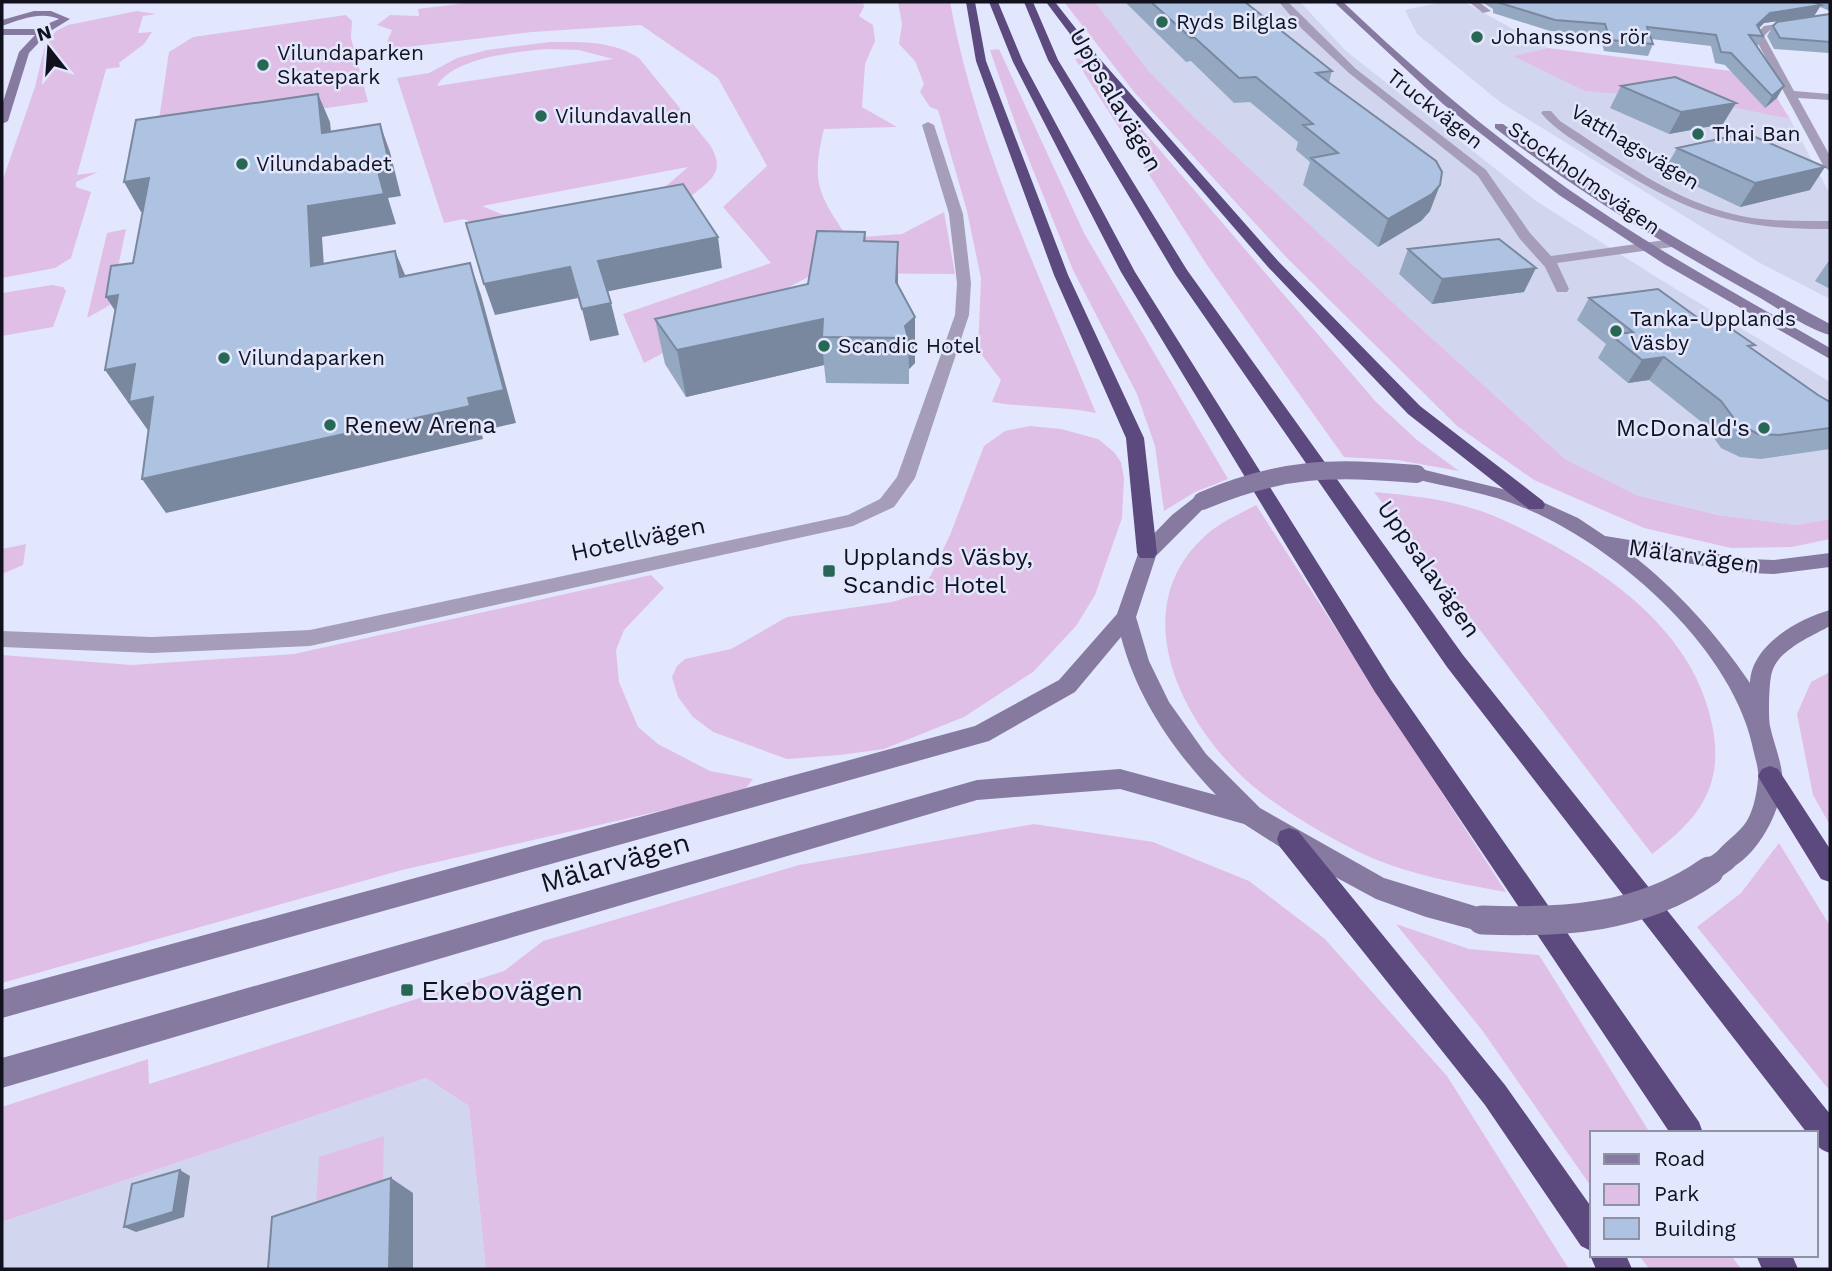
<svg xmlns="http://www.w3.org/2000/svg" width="1832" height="1271" viewBox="0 0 1832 1271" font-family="'Work Sans',sans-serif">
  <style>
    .built { fill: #d1d6ee }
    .green { fill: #e0bfe6; fill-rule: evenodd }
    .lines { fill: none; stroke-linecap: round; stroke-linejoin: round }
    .street { fill: #a69eb8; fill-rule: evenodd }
    .secondary { fill: #867aa0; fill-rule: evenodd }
    .highway { fill: #5c4a7e; fill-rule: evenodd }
    .secondary-bridge-far2 { stroke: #867aa0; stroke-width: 18 }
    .secondary-bridge-far1 { stroke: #867aa0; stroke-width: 23 }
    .secondary-bridge { stroke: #867aa0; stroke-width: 29 }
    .wall { fill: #95a8c2 }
    .shaded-wall { fill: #79889e }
    .building { fill: #adc3e1; stroke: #79889e; stroke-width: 2 }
    .poi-dot { fill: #286754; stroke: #e3e7fd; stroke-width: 2.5 }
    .labels { text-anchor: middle; stroke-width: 5; stroke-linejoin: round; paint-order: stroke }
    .far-poi-label { font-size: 21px; fill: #11121e; stroke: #e3e7fd; text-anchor: start }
    .far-street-label { font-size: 21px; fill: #11121e; stroke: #e3e7fd }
    .street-label { font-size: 24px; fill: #11121e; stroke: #e3e7fd }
    .poi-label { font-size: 24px; fill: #11121e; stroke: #e3e7fd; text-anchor: start }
    .near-street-label { font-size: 28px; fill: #11121e; stroke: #e3e7fd }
    .near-poi-label { font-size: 28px; fill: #11121e; stroke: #e3e7fd; text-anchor: start }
  </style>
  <rect width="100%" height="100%" fill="#e3e7fd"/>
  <path class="built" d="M1095,2H1300L1346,51L1536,201L1661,280L1830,382V519L1796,525L1718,515L1636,495L1565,459L1327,243L1193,116L1148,70Z
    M1442,2H1464L1548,48L1514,56L1790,119L1830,194V299L1760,263L1500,102L1417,34L1405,10Z
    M426,1078L469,1106L486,1269H2V1222Z"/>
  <path class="green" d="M474,2H863L864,7L859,16L873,25L875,41L865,64L862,107L897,127L824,129C811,182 818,194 848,238L902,234L944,212L955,274L816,273L644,363L623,314L771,263L723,207L767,166L718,78L641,25L532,32L390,49L387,42L392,30L377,25L390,15L419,16L418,9Z
    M898,2H950C976,145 1041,279 1096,413C1062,406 1027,408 992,402L1001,380L978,350L981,278L967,211L938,110L930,107L920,92L924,84L915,61L899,44L902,24Z
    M1064,2H1095L1148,70L1193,116L1403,312L1565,459L1636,495L1718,515L1796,525L1830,519V539L1792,547L1731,548L1644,528L1534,480L1457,426L1287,258L1135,93Z
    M137,11L156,14L143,16L138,33L152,32L144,44L119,63L120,67L106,69L77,175L98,172L76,182V187L91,192L71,258L55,268L2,278V182L35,87L45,45L56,31L68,25Z
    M346,15L352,21L351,38L368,102L157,133L169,52L193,37Z
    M550,42C581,42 611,40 639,58L710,145C726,172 712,179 690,197L483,227L464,219L444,223L397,78L429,73L457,58L487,50ZM546,49L579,50L613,59L437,86C452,58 516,52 546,49ZM688,167L657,194L529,218L501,214L482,206Z
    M1548,48L1763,75L1790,119L1699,100L1585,91L1513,56Z
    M999,49L1084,233L1228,479L1195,492L1164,511L1155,446L1137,394L1073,270L1021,140L990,50Z
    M1081,58L1376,402L1417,440L1459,471L1397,460L1344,457L1207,265L1075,59Z
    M126,229L110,305L87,318L107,233Z
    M52,285L63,287L66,291L53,327L2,336V293Z
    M1030,426L1061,429L1098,439L1114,452L1121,462L1124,478L1122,518L1095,595L1076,626L1033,672L964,717L884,749L840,755L787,759L713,732L693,717L678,697L672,677L677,666L685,659L731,649L787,617L892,602L915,595L931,575L950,535L984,446L1005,431Z
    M1374,492C1418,496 1463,501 1503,520C1591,560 1692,623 1712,724C1725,786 1699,819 1652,854Z
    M1256,505L1506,892C1451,882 1398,873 1349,847C1318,831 1286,812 1259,791C1186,733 1120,612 1206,535C1221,522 1239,514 1256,505Z
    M26,544L23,565L2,574V549Z
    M651,575L664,588L624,630L616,650L619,682L638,727L658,744L710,771L753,779L743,792L402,870L2,983V655L132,665L294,654Z
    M1830,672V825L1813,795L1797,714L1811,682Z
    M1034,824L1153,842L1249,881L1325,939L1447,1076L1569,1269H486L469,1106L426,1078L2,1222V1107L148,1059L149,1084L504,971L543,941L799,865Z
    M1779,843L1830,926V1091L1697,927L1741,893Z
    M1396,924L1469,949L1539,955L1650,1133H1592V1188L1482,1030Z
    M384,1136L383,1184L316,1206L319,1157Z
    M1639,1255H1731L1741,1269H1649Z"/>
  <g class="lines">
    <path class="street" d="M1279,2H1288L1356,69L1486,170L1530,233L1551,256L1672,239L1679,243L1672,247L1557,263L1569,289L1567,292H1557L1545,267L1520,239L1478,176L1349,73L1301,28Z
      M1469,2H1479L1491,11L1483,13Z
      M1830,16V22L1770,30L1764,36L1794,91L1830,94V100L1798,98L1830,156V171L1824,167L1754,36L1764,26Z
      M1543,111H1551L1560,121C1613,155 1667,197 1729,213C1761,222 1796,221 1830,221V229C1728,230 1681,210 1596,155C1577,142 1556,131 1541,113Z
      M928,122L934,125L963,214L971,283L969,315L915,478L894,507L853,526L310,646L152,653L2,647V631L152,637L310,630L848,515L880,499L897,477L955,315L957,283L949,214L922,125Z"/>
    <path class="secondary" d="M1334,2H1343C1426,81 1515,155 1611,218C1682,265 1757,305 1830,348V359L1664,264L1559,195L1443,104Z
      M34,11H51L70,19L49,32L29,53L8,121L2,124V105L19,52L35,35H2V29H35L59,19C40,11 20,20 2,26V20Z
      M1495,124H1503C1606,201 1717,263 1830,324V335C1807,329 1776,307 1755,295C1665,245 1577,191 1495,128Z
      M1417,468L1527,495L1578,518L1605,536L1748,559L1774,560L1830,553V567L1774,574L1748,573L1631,554C1678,591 1716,633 1750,683C1751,646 1797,619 1830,610V626C1812,636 1778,650 1772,672C1769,680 1768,717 1770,726C1773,741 1780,757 1782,773C1785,807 1757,859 1725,871L1716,868L1712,860C1719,845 1734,838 1744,825C1753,814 1757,793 1758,779C1759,770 1756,761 1754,753C1736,652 1620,549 1529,510C1492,493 1450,488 1411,478L1408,474Z
      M1202,495L1211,501L1156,556L1136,617L1149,661L1169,702L1206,754L1260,808L1384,878L1491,911L1495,920L1491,929L1482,932L1426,917L1376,899L1280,847L1244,824L1120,789L977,800L2,1088V1058L977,780L1120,769L1216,795C1173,750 1137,698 1121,637L1075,692L989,741L2,1018V990L975,726L1059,680L1117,614L1140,548L1172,515L1195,497Z"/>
    <path class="highway" d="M966,2H975L986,61L1068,275L1144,438L1157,553L1154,558H1140L1137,553L1126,438L1054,275L976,61Z
      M989,2H998L1023,62L1135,272L1391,680L1699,1122L1703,1133H1670L1375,692L1121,272L1013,62Z
      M1024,2H1033L1058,60L1187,270L1463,655L1830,1114V1153C1818,1149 1816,1146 1816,1133H1807L1447,667L1175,274L1048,60Z
      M1046,2H1055L1099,58L1278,261L1420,406L1543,501L1545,505L1543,509H1529L1408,414L1268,267L1091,62Z
      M1770,766L1778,769L1830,849V882L1821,879L1762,783L1758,776L1762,769Z
      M1289,828L1298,831L1505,1085L1592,1208V1255H1626L1632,1269H1596L1590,1255L1591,1251L1581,1246L1485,1105L1280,847L1277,839L1280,831Z
      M1756,1255H1792L1798,1269H1762Z"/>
    <path class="secondary-bridge-far2" d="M1202,501C1282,467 1331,467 1417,474"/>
    <path class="secondary-bridge-far1" d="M1707,873L1725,860"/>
    <path class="secondary-bridge" d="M1482,920C1563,923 1641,919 1709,871"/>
  </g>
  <path class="wall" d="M1125,2H1245L1332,71L1329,82L1430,211L1421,221L1378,247L1303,185L1310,162L1296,150L1298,142L1250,102L1234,103L1191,61L1186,62Z
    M1482,2H1830V11L1820,7L1814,16L1764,23L1759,28L1763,36L1757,47L1777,98L1765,108L1725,65L1715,63L1711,46L1651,39L1653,44L1648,56L1604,51L1600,35L1550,31L1493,13V9Z
    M1830,14V55L1829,53L1774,49L1767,36L1773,26Z
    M1621,86L1723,124L1669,134L1610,108Z
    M1677,148L1810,190L1740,207L1664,171Z
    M865,232L866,241L898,286L915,317V363L909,369V384L826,383L824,365L686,397L665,364L655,319L808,284Z
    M1408,249L1524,292L1432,304L1399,274Z
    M1830,259V289L1815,281Z
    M1589,298L1705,323L1752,349L1818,395L1830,402V449L1761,459L1740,457L1721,448L1704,424L1649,380L1628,383L1598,358L1606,344L1577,320Z"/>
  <path class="shaded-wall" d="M1821,5L1814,16L1764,23L1751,36L1757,25L1770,13Z
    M1784,86L1777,98L1765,108L1772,96Z
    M318,94L330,122L334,162L322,133Z
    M1736,103L1723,124L1669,134L1681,112Z
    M380,124L390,152L401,196L388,198L396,224L322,237L326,298L311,266L308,206L377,168Z
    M1825,167L1810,190L1740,207L1755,183Z
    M149,178L166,208L141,212L124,182Z
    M1440,185L1430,211L1421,221L1378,247L1388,219Z
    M718,237L722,268L605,292L598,261Z
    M898,242V286L896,282Z
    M395,251L408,282L400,277Z
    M470,263L481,295L516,423L481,431L483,439L166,513L142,479L468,398Z
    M570,267L578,298L495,315L484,284Z
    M1536,268L1524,292L1432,304L1442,279Z
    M118,295L127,329L106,297Z
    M611,303L619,335L590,341L582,309Z
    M915,317V363L909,369L908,338L905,326Z
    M823,319L822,337L824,365L686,397L677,350Z
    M1664,357L1649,380L1628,383L1642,360Z
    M135,364L175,431L152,436L105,370Z
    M180,1170L190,1176L184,1217L136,1232L124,1227Z
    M391,1178L413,1193V1269H389Z"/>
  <path class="building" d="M1151,2H1245L1332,71L1316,73L1436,161L1442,172L1440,185L1432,194L1388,219L1311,158L1338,153L1303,125L1313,124L1256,77L1239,78L1195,38H1191Z
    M1497,2H1813L1821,5L1770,13L1757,25L1763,36L1749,35L1784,86L1772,96L1731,53L1721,52L1716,35L1647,27L1653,44L1610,40L1605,24L1555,20Z
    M1830,14V42L1780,38L1773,26L1777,22Z
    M1675,77L1736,103L1681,112L1621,86Z
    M318,94L322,133L380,124L390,166L377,168L384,194L308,206L311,266L395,251L400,277L470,263L504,390L468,398L470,406L142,479L153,397L129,402L135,364L105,370L118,295L106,297L111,266L133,263L149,178L124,182L136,120Z
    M1746,133L1825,167L1755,183L1677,148Z
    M683,184L718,237L598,261L611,303L582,309L570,267L484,284L466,223Z
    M817,231L865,232L864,241L898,242L896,282L915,317L905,326L908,338L822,337L823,319L677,350L655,319L808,284Z
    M1499,239L1536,268L1442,279L1408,249Z
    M1658,289L1705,323L1720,321L1755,345L1748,346L1818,395L1830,402V428L1779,435L1758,434L1738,424L1721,401L1664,357L1642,360L1611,335L1633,332L1589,298Z
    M180,1170L173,1212L124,1227L132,1184Z
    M391,1178L389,1269H268L272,1217Z"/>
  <g class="poi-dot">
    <circle cx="1162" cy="22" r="7"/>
    <circle cx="1477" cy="37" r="7"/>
    <circle cx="263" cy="65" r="7"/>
    <circle cx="541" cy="116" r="7"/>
    <circle cx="1698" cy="134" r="7"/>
    <circle cx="242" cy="164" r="7"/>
    <circle cx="1616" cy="331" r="7"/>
    <circle cx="824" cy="346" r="7"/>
    <circle cx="224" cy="358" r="7"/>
    <circle cx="330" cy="425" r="7"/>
    <circle cx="1764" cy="428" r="7"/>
    <rect x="822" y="564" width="14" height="14" rx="3.5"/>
    <rect x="400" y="983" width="14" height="14" rx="3.5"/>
  </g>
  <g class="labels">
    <g class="far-poi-label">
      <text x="1176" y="29">Ryds Bilglas</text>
      <text x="1491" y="44">Johanssons rör</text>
      <text x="277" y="60">Vilundaparken<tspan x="277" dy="24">Skatepark</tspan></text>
      <text x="555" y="123">Vilundavallen</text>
      <text x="1712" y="141">Thai Ban</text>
      <text x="256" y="171">Vilundabadet</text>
      <text x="1630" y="326">Tanka-Upplands<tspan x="1630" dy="24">Väsby</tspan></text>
      <text x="838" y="353">Scandic Hotel</text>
      <text x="238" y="365">Vilundaparken</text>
    </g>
    <g class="far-street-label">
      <text transform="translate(1435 109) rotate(38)" y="7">Truckvägen</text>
      <text transform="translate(1635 147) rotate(31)" y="7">Vatthagsvägen</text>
      <text transform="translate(1584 178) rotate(35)" y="7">Stockholmsvägen</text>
    </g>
    <g class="street-label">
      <text transform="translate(1116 100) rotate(60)" y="8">Uppsalavägen</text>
      <text transform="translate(638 539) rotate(-12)" y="8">Hotellvägen</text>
      <text transform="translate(1694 556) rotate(8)" y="8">Mälarvägen</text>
      <text transform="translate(1429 569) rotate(55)" y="8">Uppsalavägen</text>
    </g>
    <g class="poi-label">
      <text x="344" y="433">Renew Arena</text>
      <text x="1750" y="436" text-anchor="end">McDonald's</text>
      <text x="843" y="565">Upplands Väsby,<tspan x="843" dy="28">Scandic Hotel</tspan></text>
    </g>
    <g class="near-street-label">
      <text transform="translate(615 862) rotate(-16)" y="10">Mälarvägen</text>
    </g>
    <g class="near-poi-label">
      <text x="421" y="1000">Ekebovägen</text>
    </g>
  </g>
  <rect width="1832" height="1271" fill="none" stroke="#11121e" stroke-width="7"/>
  <rect x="1590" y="1131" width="228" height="126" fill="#e3e7fd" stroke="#8f92a4" stroke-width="2"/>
  <rect x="1604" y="1154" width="35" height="10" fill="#867aa0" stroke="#8f92a4" stroke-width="2"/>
  <text x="1654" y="1166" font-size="21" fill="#11121e">Road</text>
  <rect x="1604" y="1184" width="35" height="21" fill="#e0bfe6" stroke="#8f92a4" stroke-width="2"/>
  <text x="1654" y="1201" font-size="21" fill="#11121e">Park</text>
  <rect x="1604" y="1218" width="35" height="21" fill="#adc3e1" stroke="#8f92a4" stroke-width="2"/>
  <text x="1654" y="1236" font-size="21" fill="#11121e">Building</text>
  <g transform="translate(49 49) rotate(343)" stroke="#e3e7fd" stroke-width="5" paint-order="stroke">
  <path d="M0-5L12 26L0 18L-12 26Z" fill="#11121e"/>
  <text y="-10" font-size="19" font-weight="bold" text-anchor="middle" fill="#11121e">N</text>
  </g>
</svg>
